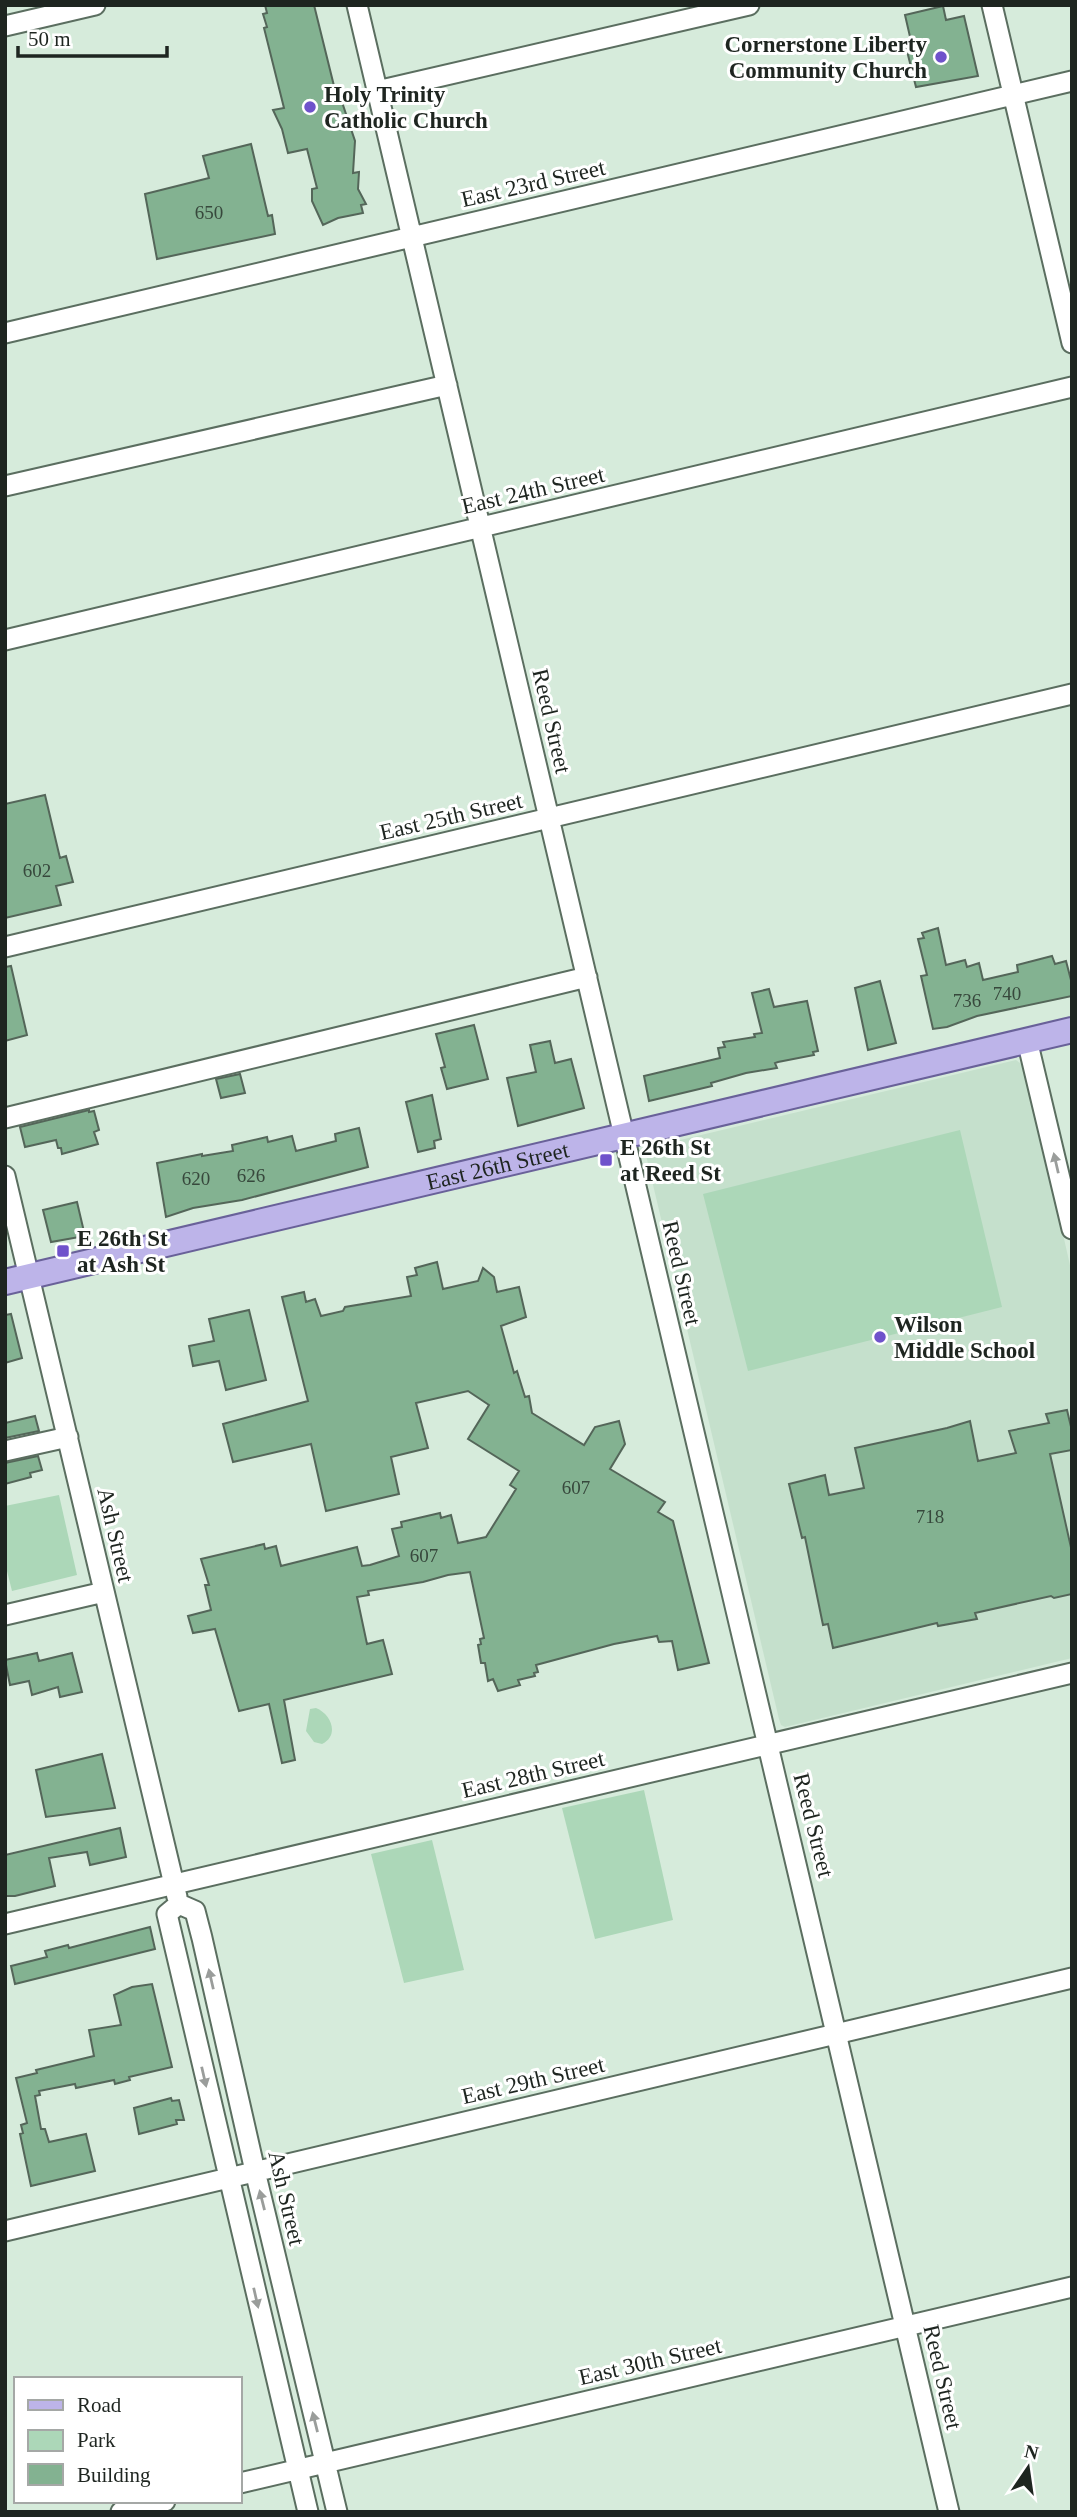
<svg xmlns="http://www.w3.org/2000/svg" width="1077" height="2517" viewBox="0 0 1077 2517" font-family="Georgia,serif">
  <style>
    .built { fill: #c5e0cc }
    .green { fill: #acd7b8 }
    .building { fill: #83b291; stroke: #546659; stroke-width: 2 }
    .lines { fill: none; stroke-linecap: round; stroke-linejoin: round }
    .minor-casing { stroke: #5b6e60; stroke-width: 23 }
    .major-casing { stroke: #696199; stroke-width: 28 }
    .minor { stroke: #fff; stroke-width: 19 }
    .major { stroke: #bdb4e9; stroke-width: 24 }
    .oneway { fill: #9a9d9b }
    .poi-dot { fill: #6f52cb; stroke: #fff; stroke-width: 2.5 }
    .labels { text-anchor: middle; stroke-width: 6; stroke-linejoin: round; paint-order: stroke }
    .number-label { font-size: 19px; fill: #37483c }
    .poi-label { font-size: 23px; font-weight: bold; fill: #1e2520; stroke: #fff; text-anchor: start }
    .street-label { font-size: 23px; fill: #1e2520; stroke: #fff }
  </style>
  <rect width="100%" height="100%" fill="#d6ebdb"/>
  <path class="built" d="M1016,1060L1025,1067L1072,1274V1658L785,1727L781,1725L779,1719L646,1155L647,1151L649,1148L676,1141Z"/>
  <path class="green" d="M960,1130L1002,1307L748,1371L703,1194Z
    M59,1495L77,1575L12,1591L5,1563V1506Z
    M316,1708C331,1714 340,1735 322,1744L314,1742L306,1731L310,1709Z
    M644,1790L673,1920L595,1939L562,1808Z
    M432,1840L464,1970L404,1983L371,1854Z"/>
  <path class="building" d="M265,5H314L336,94L342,93V102L355,141L353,173L359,172L358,189L366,204L361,205L363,213L338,218L323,225L312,201V189L317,188L307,149L288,153L282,129L273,110L284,108L264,28L267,27L263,14L267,13Z
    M943,6L946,20L964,16L978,76L916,87L905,43L911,41L905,15Z
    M251,144L268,216L272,215L275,234L157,259L145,194L209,178L203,156Z
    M45,795L60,858L66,856L73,882L56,886L61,905L5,918V804Z
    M938,928L946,965L965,960L967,967L979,963L983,980L1018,972L1017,965L1052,956L1055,964L1066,961L1072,984V996L977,1016L947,1027L933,1029L921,976L927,975L918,939L924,938L922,933Z
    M11,966L27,1035L5,1041V967Z
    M880,981L896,1043L868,1050L855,988Z
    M769,989L774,1007L807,1001L818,1051L813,1052L814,1055L778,1062L775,1063L777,1068L746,1073L711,1083L712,1086L649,1101L644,1076L720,1058L718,1048L725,1047L723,1042L755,1037L754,1034L762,1033L752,993Z
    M474,1025L488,1079L447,1089L441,1068L445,1067L436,1034Z
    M550,1041L555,1063L571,1059L584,1108L518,1126L507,1078L536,1072L530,1045Z
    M240,1074L245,1093L221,1098L216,1079Z
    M432,1095L441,1139L434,1141L435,1148L418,1152L406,1102Z
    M89,1110V1112L94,1111L99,1130L94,1132L98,1144L62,1154L61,1148H58L56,1140L25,1147L20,1127Z
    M359,1128L368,1167L242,1200L193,1208L166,1217L157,1163L202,1154V1156L233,1151L232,1145L267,1137L268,1142L292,1136L296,1151L336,1141L335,1134Z
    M77,1202L85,1236L51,1242L43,1210Z
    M437,1262L443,1289L478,1281L483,1268L494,1277L497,1292L519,1287L526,1317L501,1326L514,1373L517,1371L525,1397L529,1396L532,1413L584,1445L595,1427L619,1421L625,1444L610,1469L665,1502L658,1512L673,1521L709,1663L678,1670L672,1641L659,1642L657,1636L614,1644L536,1665L538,1672L534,1673L535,1676L518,1680L520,1685L498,1691L493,1679L488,1681L485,1663H481L478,1645L481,1644L480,1639L484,1638L470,1572L448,1575L423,1582L368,1591L369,1595L357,1597L367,1644L383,1640L392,1674L284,1700L295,1760L282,1763L269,1704L239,1711L215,1629L193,1633L188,1616L211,1610L205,1585H209L201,1559L264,1544L265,1549L276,1546L281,1566L357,1547L362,1566L370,1565L399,1556L392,1529L402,1527L401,1522L440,1513L441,1518L451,1515L458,1543L486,1537L516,1489L510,1485L519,1471L468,1439L489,1405L468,1391L416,1403L428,1448L391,1457L399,1494L326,1511L311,1444L233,1462L223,1424L308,1401L282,1297L304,1292L306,1302L315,1299L321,1316L343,1311L345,1307L411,1296L407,1277L417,1275L415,1268Z
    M249,1310L266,1380L226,1390L219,1361L193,1366L189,1346L214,1341L209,1319Z
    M11,1314L22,1358L5,1363V1315Z
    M1067,1410L1072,1431V1450L1050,1454L1072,1552V1594L1054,1598L1051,1596L975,1613L977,1619L938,1626L937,1623L833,1648L828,1624L823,1625L805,1537L802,1538L789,1484L825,1475L829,1495L864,1488L855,1448L947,1428L970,1421L978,1461L1016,1453L1009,1431L1049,1423L1046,1414Z
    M35,1416L39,1431L5,1438V1423Z
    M38,1456L42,1470L30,1473L31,1477L5,1484V1463Z
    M37,1653L39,1661L72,1653L82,1692L60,1697L58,1687L32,1695L29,1681L10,1685L5,1660Z
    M102,1754L115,1808L46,1817L36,1770Z
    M120,1828L126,1857L90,1865L87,1852L49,1858L55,1886L15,1896H5V1855Z
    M150,1927L155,1949L15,1984L11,1966L47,1957L45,1951L68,1945L69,1948Z
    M152,1984L172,2067L129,2077L130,2080L115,2084L114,2080L76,2088L75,2084L39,2091L40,2095L35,2096L41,2129H45L49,2142L86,2134L95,2171L31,2186L20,2134L23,2133L21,2125L27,2123L16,2078L37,2073L36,2070L94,2056L89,2030L121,2025L114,1995L132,1987Z
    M171,2098L172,2101L179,2100L184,2120H176L177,2124L139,2134L134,2108Z"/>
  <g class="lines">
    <g class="minor-casing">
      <path id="minor" d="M357,5C556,840 756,1675 949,2512
        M992,5L1072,343
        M5,26L95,5
        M377,91L749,5
        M5,333L1072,81
        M5,486L447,385
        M5,640L1072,387
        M5,947L1072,694
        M1027,1040L1072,1229
        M5,1118L587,977
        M5,1176L177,1897
        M5,1451L68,1437
        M5,1615L104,1592
        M5,1924L1072,1673
        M5,2231L1072,1978
        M240,2483L1072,2287
        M121,2512L165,2501
        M308,2512L167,1914L179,1904L195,1911L202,1938L255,2171L337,2512"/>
    </g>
    <g class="major-casing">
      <g id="major">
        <path id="s1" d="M5,1282L1072,1030"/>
      </g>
    </g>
    <use href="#minor" class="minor"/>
    <use href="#major" class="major"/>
  </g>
  <defs><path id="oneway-solid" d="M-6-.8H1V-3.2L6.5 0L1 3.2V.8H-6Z" transform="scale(1.75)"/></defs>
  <g class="oneway">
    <use href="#oneway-solid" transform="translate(1056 1163) rotate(-103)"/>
    <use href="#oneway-solid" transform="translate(211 1979) rotate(-103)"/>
    <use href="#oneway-solid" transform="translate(204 2077) rotate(77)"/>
    <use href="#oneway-solid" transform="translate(262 2200) rotate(-104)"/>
    <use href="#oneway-solid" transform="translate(256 2298) rotate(77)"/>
    <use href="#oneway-solid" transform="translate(315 2422) rotate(-104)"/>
  </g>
  <g class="poi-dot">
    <circle cx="941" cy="57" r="7"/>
    <circle cx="310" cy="107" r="7"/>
    <rect x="599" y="1153" width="14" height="14" rx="3.5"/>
    <rect x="56" y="1244" width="14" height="14" rx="3.5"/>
    <circle cx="880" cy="1337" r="7"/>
  </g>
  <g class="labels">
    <g class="number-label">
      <text x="209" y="219">650</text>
      <text x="37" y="877">602</text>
      <text x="1007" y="1000">740</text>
      <text x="967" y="1007">736</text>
      <text x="251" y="1182">626</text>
      <text x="196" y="1185">620</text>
      <text x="576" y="1494">607</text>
      <text x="930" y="1523">718</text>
      <text x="424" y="1562">607</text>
    </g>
    <g class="poi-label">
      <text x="927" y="52" text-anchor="end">Cornerstone Liberty<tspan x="927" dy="26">Community Church</tspan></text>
      <text x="324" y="102">Holy Trinity<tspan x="324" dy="26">Catholic Church</tspan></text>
      <text x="620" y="1155">E 26th St<tspan x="620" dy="26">at Reed St</tspan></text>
      <text x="77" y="1246">E 26th St<tspan x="77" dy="26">at Ash St</tspan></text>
      <text x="894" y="1332">Wilson<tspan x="894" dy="26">Middle School</tspan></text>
    </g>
    <g class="street-label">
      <text transform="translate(533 183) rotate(-13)" y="8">East 23rd Street</text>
      <text transform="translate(533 490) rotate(-13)" y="8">East 24th Street</text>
      <text transform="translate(552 721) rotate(77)" y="8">Reed Street</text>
      <text transform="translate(451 816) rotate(-13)" y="8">East 25th Street</text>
      <text dy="8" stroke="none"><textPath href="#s1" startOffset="506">East 26th Street</textPath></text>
      <text transform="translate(682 1273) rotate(77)" y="8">Reed Street</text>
      <text transform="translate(116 1535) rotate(77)" y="8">Ash Street</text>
      <text transform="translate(533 1774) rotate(-13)" y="8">East 28th Street</text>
      <text transform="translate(814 1825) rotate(76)" y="8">Reed Street</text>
      <text transform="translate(533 2080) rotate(-13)" y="8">East 29th Street</text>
      <text transform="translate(287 2198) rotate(77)" y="8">Ash Street</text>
      <text transform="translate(650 2361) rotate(-13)" y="8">East 30th Street</text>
      <text transform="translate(943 2377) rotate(77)" y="8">Reed Street</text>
    </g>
  </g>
  <rect width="1077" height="2517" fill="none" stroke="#1e2520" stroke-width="14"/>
  <rect x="14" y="2377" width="228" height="126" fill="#ffffff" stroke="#a5a8a6" stroke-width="2"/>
  <rect x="28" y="2400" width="35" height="10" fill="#bdb4e9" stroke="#a5a8a6" stroke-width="2"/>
  <text x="77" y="2412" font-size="21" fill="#1e2520">Road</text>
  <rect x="28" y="2430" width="35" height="21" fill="#acd7b8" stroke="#a5a8a6" stroke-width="2"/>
  <text x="77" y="2447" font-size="21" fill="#1e2520">Park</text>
  <rect x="28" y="2464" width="35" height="21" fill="#83b291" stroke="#a5a8a6" stroke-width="2"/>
  <text x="77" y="2482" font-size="21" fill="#1e2520">Building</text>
  <g transform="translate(1028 2468) rotate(13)" stroke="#ffffff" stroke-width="5" paint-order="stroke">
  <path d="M0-5L12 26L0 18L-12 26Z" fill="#1e2520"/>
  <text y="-10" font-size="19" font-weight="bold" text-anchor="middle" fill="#1e2520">N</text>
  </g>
  <path d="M18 46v10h149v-10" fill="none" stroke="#1e2520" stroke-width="3.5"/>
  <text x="28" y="46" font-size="21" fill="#1e2520" stroke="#ffffff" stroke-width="5" paint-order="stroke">50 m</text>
</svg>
